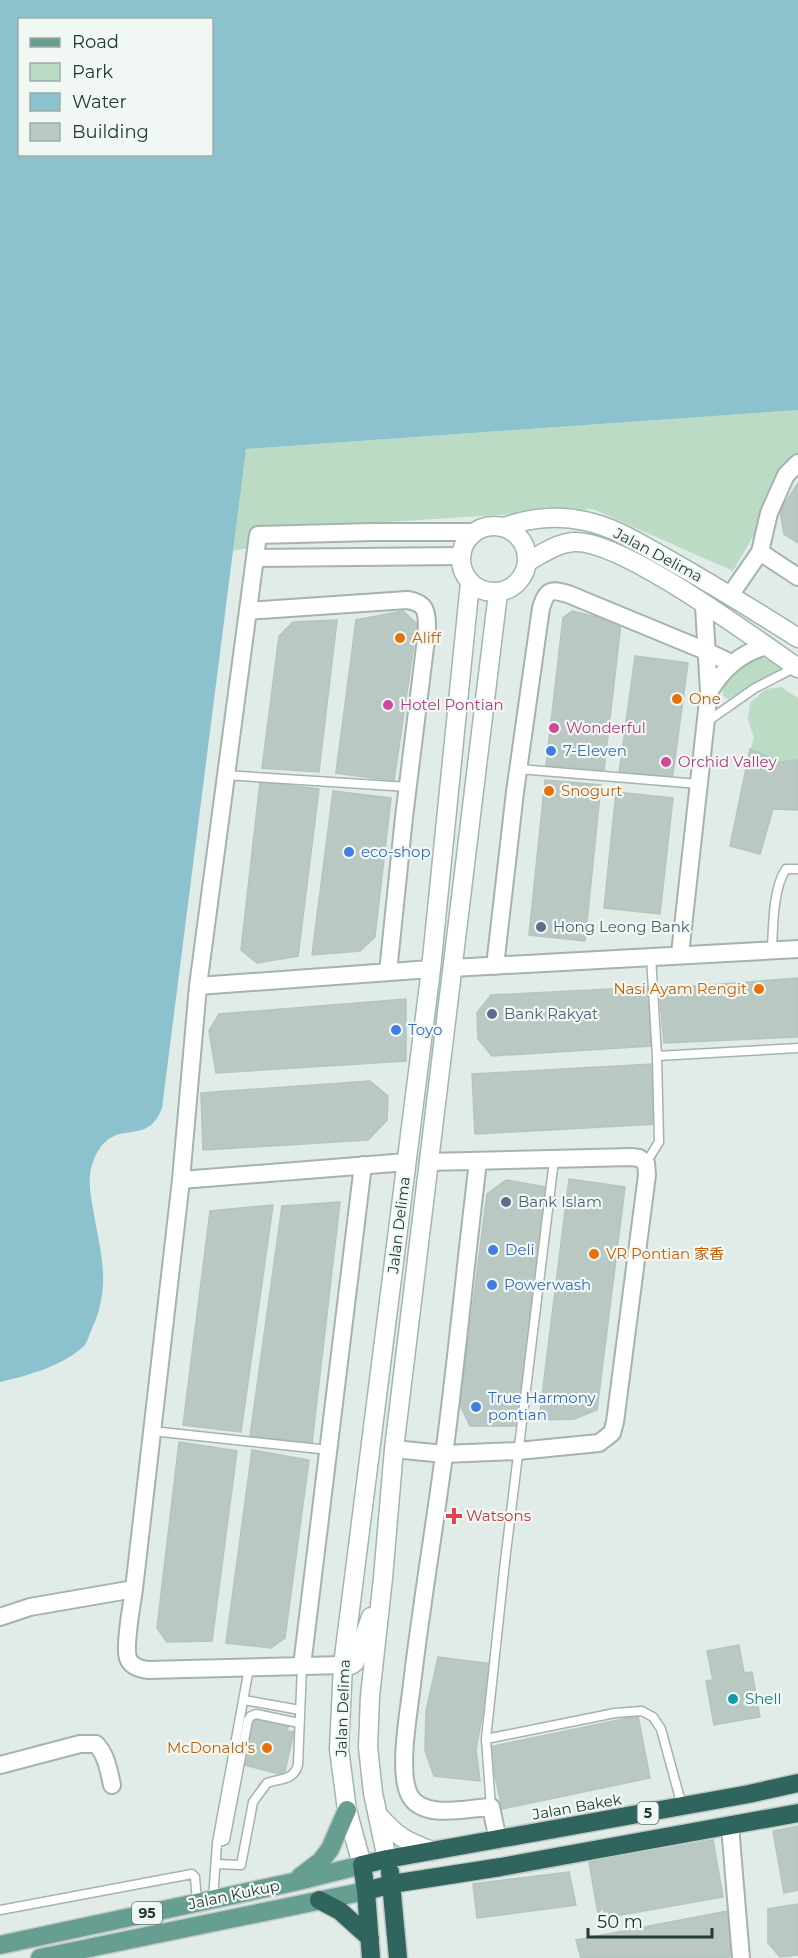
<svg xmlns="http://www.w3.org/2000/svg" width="798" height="1958" viewBox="0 0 798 1958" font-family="Montserrat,'Noto Sans SC',sans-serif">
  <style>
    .green { fill: #bbdbc4 }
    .water { fill: #8bc2ce; fill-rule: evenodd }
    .building { fill: #b9c8c3; stroke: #b4c4be; stroke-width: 1.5 }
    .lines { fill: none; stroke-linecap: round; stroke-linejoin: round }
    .lane-casing { stroke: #a4b3ae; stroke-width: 11 }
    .street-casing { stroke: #a4b3ae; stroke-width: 20 }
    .secondary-casing { stroke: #a0b6af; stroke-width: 21 }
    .primary-casing { stroke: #c1c8c6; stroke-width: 21 }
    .highway-casing { stroke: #c1c8c6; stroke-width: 21 }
    .lane { stroke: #fff; stroke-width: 8 }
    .street { stroke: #fff; stroke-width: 16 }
    .secondary { stroke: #fff; stroke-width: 18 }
    .primary { stroke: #679e92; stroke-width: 18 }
    .highway { stroke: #2f655c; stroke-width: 18 }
    .food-dot { fill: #e8710a; stroke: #f1f8f4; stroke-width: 2 }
    .hotel-dot { fill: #d1479c; stroke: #f1f8f4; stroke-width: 2 }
    .shop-dot { fill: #3f7fe0; stroke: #f1f8f4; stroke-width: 2 }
    .service-dot { fill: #5c6f8a; stroke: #f1f8f4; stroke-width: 2 }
    .health-dot { fill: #e0444e; stroke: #f1f8f4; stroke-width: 2 }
    .culture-dot { fill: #0f9aa8; stroke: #f1f8f4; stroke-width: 2 }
    .labels { text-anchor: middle; stroke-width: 4.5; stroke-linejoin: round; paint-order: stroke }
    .shield { fill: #f1f8f4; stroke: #60746e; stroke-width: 1.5 }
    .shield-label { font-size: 14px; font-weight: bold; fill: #223b35 }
    .street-label { font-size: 15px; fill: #223b35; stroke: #f1f8f4 }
    .food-label { font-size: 15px; fill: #c56008; stroke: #f1f8f4; text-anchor: start }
    .hotel-label { font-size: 15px; fill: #b23c85; stroke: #f1f8f4; text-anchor: start }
    .shop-label { font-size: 15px; fill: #366cbe; stroke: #f1f8f4; text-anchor: start }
    .service-label { font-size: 15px; fill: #4e5e75; stroke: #f1f8f4; text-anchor: start }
    .health-label { font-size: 15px; fill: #be3a42; stroke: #f1f8f4; text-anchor: start }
    .culture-label { font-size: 15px; fill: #0d838f; stroke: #f1f8f4; text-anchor: start }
  </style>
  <rect width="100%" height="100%" fill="#e1ebe7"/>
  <path class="green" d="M798,410V459L733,571L593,509L386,522L232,551L246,449Z
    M760,657L777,663L784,670L728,699L723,696C720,677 743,660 760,657Z
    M781,687L798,698V763L784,764L749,755L754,738L748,720L750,703L766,689Z"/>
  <path class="water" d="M0,0H798V410L246,449L162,1108C146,1151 112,1112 93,1162C86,1180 92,1202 95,1220C103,1263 110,1290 91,1331C89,1336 87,1343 83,1347C60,1367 29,1375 0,1382ZM20,20H212V154H20Z"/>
  <path class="building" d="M798,483V543L784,534L780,511Z
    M403,611L417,624L394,781L336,773L356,620Z
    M572,611L621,623L604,770L546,765L563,618Z
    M337,620L319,772L262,768L279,636L293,622Z
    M635,656L688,663L672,781L619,774Z
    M750,749L781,762L798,760V810L773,809L760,854L730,846Z
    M545,780L601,785L585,941L529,935Z
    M260,782L319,789L298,956L257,963L241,950Z
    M333,791L391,798L375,937L360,951L312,955Z
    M616,792L673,798L660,914L604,908Z
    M798,978V1037L664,1043L659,989Z
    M649,987L651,1046L492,1056L478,1039L477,1013L491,995Z
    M406,999V1061L216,1073L209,1031L219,1014Z
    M653,1064L656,1124L475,1134L472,1074Z
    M370,1081L388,1096L387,1120L368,1140L203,1150L201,1093Z
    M569,1179L625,1187L597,1410L574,1419L539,1420Z
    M506,1180L546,1187L517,1426H470L460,1405L487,1194Z
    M340,1202L312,1443L250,1436L282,1206Z
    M273,1205L241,1432L183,1425L210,1211Z
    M179,1442L237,1451L212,1641L167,1642L157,1628Z
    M252,1450L309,1460L285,1638L271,1648L226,1643Z
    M739,1645L744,1673L752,1672L760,1717L714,1725L706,1681L713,1680L707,1651Z
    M438,1657L492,1664L476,1749L480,1781L434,1776L425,1751L426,1711Z
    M251,1715L289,1724L287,1731L294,1732L284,1775L240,1764Z
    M638,1716L650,1778L502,1809L489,1747Z
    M798,1826V1890L784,1893L773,1831Z
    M713,1840L723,1897L599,1919L589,1862Z
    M569,1872L576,1905L477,1918L473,1884Z
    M798,1904V1955L780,1957L768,1943V1909Z
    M728,1911L733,1952L728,1958H581L576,1940Z"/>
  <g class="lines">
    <g class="lane-casing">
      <path id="lane" d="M708,721L755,688L796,667
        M519,769L699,784
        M225,775L408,787
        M772,950C773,926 773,888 786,869H798
        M657,1056L798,1048
        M646,1163L659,1142L657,1056L651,957
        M152,1431L329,1450
        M244,1700L300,1710
        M486,1739L615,1713L642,1711L653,1717L661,1729L682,1806
        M491,1807L486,1739L505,1561L554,1160
        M217,1843L225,1840L248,1720L251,1716L256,1714L299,1723
        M216,1864L241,1865L253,1802L267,1783C281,1778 293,1781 298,1765L302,1666
        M213,1899L217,1843L249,1668
        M0,1910L192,1874L195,1877L197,1902"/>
    </g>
    <g class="street-casing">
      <path id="street" d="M760,552L798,577
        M255,558L460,556
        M731,594L760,552L769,513L786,475L798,463
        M248,611L407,600C427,603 427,612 427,631L404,817L388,972
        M709,692C723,669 739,654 766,646
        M680,954L709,692L704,605
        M495,966L515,792L541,608C547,589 551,589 568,594L706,651L731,663
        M452,968L798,949
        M198,986L431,969
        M478,1162C466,1259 457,1357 444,1455C434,1531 421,1607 412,1684C409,1712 397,1773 410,1796C424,1820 467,1808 491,1807L498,1840
        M181,1180L407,1162
        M394,1449L444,1454L518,1451L599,1443L612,1433L615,1422L647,1175L646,1163L639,1158L631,1157L428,1162
        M0,1617L30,1607L134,1589
        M343,1665L148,1670C140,1669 131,1667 128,1658C124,1646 132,1604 134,1589L181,1180L198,986L258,535L373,532H474
        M302,1666L363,1165
        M0,1765L80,1744H96C106,1754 109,1771 112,1785
        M730,1826L741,1958"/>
    </g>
    <g class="secondary-casing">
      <path id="secondary" d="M461 559a33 33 0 1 1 66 0a33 33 0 1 1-66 0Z
        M504,527C530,518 558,515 585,521C614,527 639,543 664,557C710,583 754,610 798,638
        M527,562C542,554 557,543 574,542C621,539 754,638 798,668
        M343,1665H351L355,1662L371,1617
        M378,1815C397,1837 406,1841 432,1851
        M387,1859L373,1793L368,1747L370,1696L383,1578L394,1449L498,593
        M362,1865L347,1810L339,1749L343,1665L431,969L470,583"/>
    </g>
    <g class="primary-casing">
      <path id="primary" d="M300,1877L321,1861L330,1849L347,1810
        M0,1945L294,1882L362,1865
        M40,1958L366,1891"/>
    </g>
    <g class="highway-casing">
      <path id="highway" d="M390,1872L398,1958
        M366,1891L392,1884L501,1867L798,1813
        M319,1900L340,1911L370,1938
        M371,1958L366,1891L362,1865L387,1859L749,1794L798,1783"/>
    </g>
    <use href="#lane" class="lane"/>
    <use href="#street" class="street"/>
    <use href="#secondary" class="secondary"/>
    <use href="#primary" class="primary"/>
    <use href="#highway" class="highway"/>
  </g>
  <g class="food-dot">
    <circle cx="400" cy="638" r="6"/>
    <circle cx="677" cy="699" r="6"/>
    <circle cx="549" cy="791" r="6"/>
    <circle cx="759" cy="989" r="6"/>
    <circle cx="594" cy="1254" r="6"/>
    <circle cx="267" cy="1748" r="6"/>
  </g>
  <g class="hotel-dot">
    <circle cx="388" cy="705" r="6"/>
    <circle cx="554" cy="728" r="6"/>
    <circle cx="666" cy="762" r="6"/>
  </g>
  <g class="shop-dot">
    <circle cx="551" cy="751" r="6"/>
    <circle cx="349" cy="852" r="6"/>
    <circle cx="396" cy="1030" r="6"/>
    <circle cx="493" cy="1250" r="6"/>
    <circle cx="492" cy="1285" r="6"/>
    <circle cx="476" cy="1407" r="6"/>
  </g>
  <g class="service-dot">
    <circle cx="541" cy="927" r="6"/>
    <circle cx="492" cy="1014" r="6"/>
    <circle cx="506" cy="1202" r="6"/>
  </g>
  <path class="health-dot" d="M451 1507h6v6h6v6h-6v6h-6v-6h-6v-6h6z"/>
  <circle class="culture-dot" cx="733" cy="1699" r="6"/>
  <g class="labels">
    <g class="shield">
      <rect x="637.5" y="1802" width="21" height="22" rx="4.5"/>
      <rect x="132" y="1902" width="30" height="22" rx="4.5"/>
    </g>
    <g class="shield-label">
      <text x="648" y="1818">5</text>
      <text x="147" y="1918">95</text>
    </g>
    <g class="street-label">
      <text transform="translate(658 555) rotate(28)" y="5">Jalan Delima</text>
      <text transform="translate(399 1225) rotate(-83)" y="5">Jalan Delima</text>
      <text transform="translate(343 1708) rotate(-88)" y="5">Jalan Delima</text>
      <text transform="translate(577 1807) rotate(-10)" y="5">Jalan Bakek</text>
      <text transform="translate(234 1895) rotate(-12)" y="5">Jalan Kukup</text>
    </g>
    <g class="food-label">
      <text x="412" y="643">Aliff</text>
      <text x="689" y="704">One</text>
      <text x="561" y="796">Snogurt</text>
      <text x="747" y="994" text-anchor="end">Nasi Ayam Rengit</text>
      <text x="606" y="1259">VR Pontian 家香</text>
      <text x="255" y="1753" text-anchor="end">McDonald's</text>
    </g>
    <g class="hotel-label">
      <text x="400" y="710">Hotel Pontian</text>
      <text x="566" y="733">Wonderful</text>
      <text x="678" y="767">Orchid Valley</text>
    </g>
    <g class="shop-label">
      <text x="563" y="756">7-Eleven</text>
      <text x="361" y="857">eco-shop</text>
      <text x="408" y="1035">Toyo</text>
      <text x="505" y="1255">Deli</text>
      <text x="504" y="1290">Powerwash</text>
      <text x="488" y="1403">True Harmony<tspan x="488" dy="17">pontian</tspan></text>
    </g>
    <g class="service-label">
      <text x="553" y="932">Hong Leong Bank</text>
      <text x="504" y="1019">Bank Rakyat</text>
      <text x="518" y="1207">Bank Islam</text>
    </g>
    <g class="health-label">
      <text x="466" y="1521">Watsons</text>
    </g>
    <g class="culture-label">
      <text x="745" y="1704">Shell</text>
    </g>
  </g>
  <rect x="18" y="18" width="195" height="138" fill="#f1f8f4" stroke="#9eaca8" stroke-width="1.5"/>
  <rect x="30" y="38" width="30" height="9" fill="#679e92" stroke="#9eaca8" stroke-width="1.5"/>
  <text x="72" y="48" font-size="18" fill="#223b35">Road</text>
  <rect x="30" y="63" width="30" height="18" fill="#bbdbc4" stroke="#9eaca8" stroke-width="1.5"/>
  <text x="72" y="78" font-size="18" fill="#223b35">Park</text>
  <rect x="30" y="93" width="30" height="18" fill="#8bc2ce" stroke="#9eaca8" stroke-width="1.5"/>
  <text x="72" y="108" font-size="18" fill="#223b35">Water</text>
  <rect x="30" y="123" width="30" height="18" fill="#b9c8c3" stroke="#9eaca8" stroke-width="1.5"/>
  <text x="72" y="138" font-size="18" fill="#223b35">Building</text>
  <path d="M588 1928v9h124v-9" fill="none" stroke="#223b35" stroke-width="3"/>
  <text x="597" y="1928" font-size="18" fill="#223b35" stroke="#f1f8f4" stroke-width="4.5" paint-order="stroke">50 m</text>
</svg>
